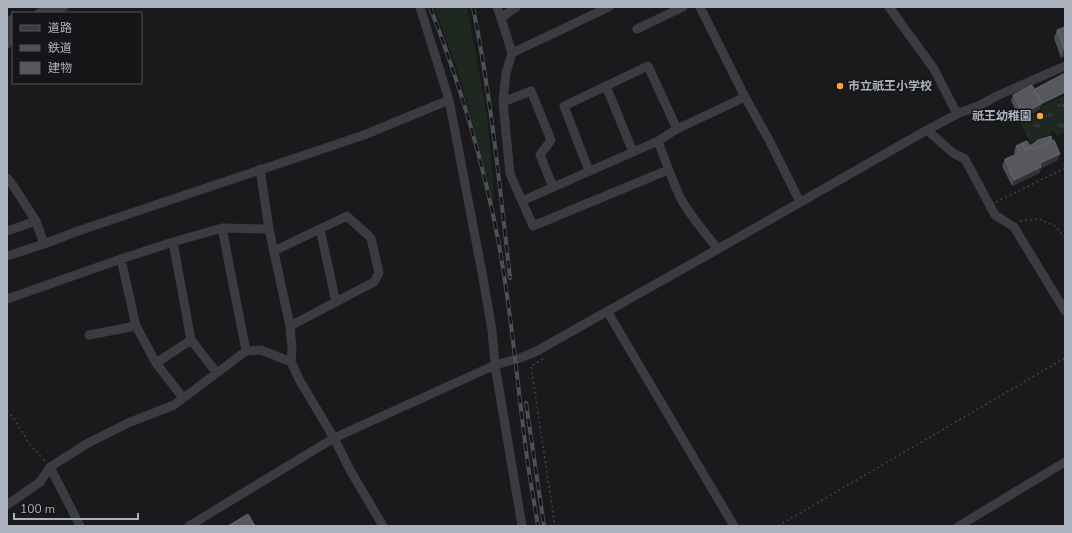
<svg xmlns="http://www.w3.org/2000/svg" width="1072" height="533" viewBox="0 0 1072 533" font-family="'Nunito Sans','Noto Sans JP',sans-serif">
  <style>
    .grass { fill: #1f2820 }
    .park { fill: url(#park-tufts) }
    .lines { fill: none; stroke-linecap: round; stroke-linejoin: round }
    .path { stroke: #404449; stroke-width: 1.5; stroke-dasharray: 2 3; stroke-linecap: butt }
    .minor { stroke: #3a3c42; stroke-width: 9 }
    .rail-casing { stroke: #4d5157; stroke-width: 4 }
    .rail { stroke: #151518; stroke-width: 2.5; stroke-dasharray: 8; stroke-linecap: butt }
    .wall { fill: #4b4d52 }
    .shaded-wall { fill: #333438 }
    .building { fill: #56585e; stroke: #63666c }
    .poi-dot { fill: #ffa62f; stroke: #151518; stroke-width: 1.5 }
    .labels { text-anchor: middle; stroke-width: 3; stroke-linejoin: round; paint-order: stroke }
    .poi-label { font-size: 12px; font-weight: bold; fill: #abb2bd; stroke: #151518; text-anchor: start }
  </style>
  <defs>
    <pattern id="park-tufts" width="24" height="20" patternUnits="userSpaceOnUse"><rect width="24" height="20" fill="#1f2820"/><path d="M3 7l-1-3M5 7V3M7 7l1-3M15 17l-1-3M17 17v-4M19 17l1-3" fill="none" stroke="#3d453e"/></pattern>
  </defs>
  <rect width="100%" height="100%" fill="#1a1a1c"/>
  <path class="grass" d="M434,7H467L487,116L493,179V206L489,184L460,77Z"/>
  <path class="park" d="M1065,95V132L1057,136L1054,131L1031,143L1020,122L1041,111L1040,107Z"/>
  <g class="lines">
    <path class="path" d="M996,202L1065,168
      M1020,221L1039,219L1055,226L1065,238
      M543,359L531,366L555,526
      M7,411L13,417L30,445L45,461
      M778,526L1065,358"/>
    <path class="minor" d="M420,7L449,100L454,126L483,278L492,330L495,365L522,526
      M497,7L501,18L512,53L609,7
      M700,7L745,97L769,140L800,202
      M889,7L934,69L957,114
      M39,13L64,7
      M501,18L516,7
      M637,29L683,7
      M7,44L10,40L7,24L8,21L13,19
      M512,53L506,73L503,102L510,174L533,226L668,170
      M503,102L531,91L551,140L540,155L553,187
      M927,130L953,153L965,159L995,215L1014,227L1065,311
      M658,141C665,160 672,180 681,199C691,217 705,233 718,249
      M633,152L606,86L648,66L677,129
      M260,169L269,229L290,326L292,349L291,362L300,381L334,438L350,470L383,526
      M589,171L564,106L606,86
      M7,178L12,184L36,221L44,244
      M522,201L658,141L677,129L745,97
      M222,228L246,351
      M320,229L336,302
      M7,231L36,221
      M173,242L191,340L217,373
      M274,251L347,216L371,238L379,273L374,282L290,326
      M7,256L44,244L78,231L364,135L449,100
      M121,259L136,326L156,363L183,398
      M7,299L121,259L173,242L222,228L269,229
      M607,311L734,526
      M89,335L136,326
      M156,363L191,340
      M50,467L80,526
      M7,505L40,482L50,467L88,443L128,423L174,405L246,351L261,350L291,362
      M189,526L334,438L495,365L520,358L535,352L718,249L927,130L957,114L978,106L999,95L1065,66
      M959,526L1065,462"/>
    <g class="rail-casing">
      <path id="rail" d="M430,7C460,84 484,163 499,245C513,320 518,396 529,472C532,490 535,508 538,526
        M473,7C491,96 500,188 510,278
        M526,403L544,526"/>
    </g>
    <use href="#rail" class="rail"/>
  </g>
  <path class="wall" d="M1065,27V56L1061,58L1054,38L1057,30Z
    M1065,73L1041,105V104L1039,110L1020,119L1011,101L1013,95L1034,90L1035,89Z
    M1016,146H1030L1058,160L1041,168L1039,173L1012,186L1002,166L1005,159L1015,155L1014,152Z"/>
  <path class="shaded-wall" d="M1064,49H1065V56L1061,58Z
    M1065,92V93L1041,105L1042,103Z
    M1041,104L1039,110L1020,119L1023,113Z
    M1060,154L1058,160L1041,168L1039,173L1012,186L1014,180L1040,163Z"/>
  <path class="building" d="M1065,27V49H1064L1057,30Z
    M1065,73V92L1042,103L1037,93L1036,94L1034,90H1035V89Z
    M1032,85L1041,104L1023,113L1013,95Z
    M1051,136L1052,141L1033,150L1032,147L1025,150L1022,143L1027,141L1030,146L1038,140Z
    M1054,140L1060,154L1040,163L1041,167L1014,180L1005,159L1019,153L1016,146L1022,143L1025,150L1032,147L1033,150Z
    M248,514L255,526H228Z"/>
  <g class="poi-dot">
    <circle cx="840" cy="86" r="4"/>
    <circle cx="1040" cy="116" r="4"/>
  </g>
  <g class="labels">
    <g class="poi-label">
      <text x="848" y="90">市立祇王小学校</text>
      <text x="1032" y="120" text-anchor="end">祇王幼稚園</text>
    </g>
  </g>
  <rect width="1072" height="533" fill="none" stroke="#abb2bd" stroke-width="16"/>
  <rect x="12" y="12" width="130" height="72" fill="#151518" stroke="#51545a"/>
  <rect x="20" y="25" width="20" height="6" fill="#3a3c42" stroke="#51545a"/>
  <text x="48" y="32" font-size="12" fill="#abb2bd">道路</text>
  <rect x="20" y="45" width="20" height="6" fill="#4d5157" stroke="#51545a"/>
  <text x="48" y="52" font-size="12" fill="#abb2bd">鉄道</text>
  <rect x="20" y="62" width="20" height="12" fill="#56585e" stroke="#51545a"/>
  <text x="48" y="72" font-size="12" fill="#abb2bd">建物</text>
  <path d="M14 513v6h124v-6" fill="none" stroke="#abb2bd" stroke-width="2"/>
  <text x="20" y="513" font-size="12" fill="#abb2bd" stroke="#151518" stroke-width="3" paint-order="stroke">100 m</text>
</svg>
